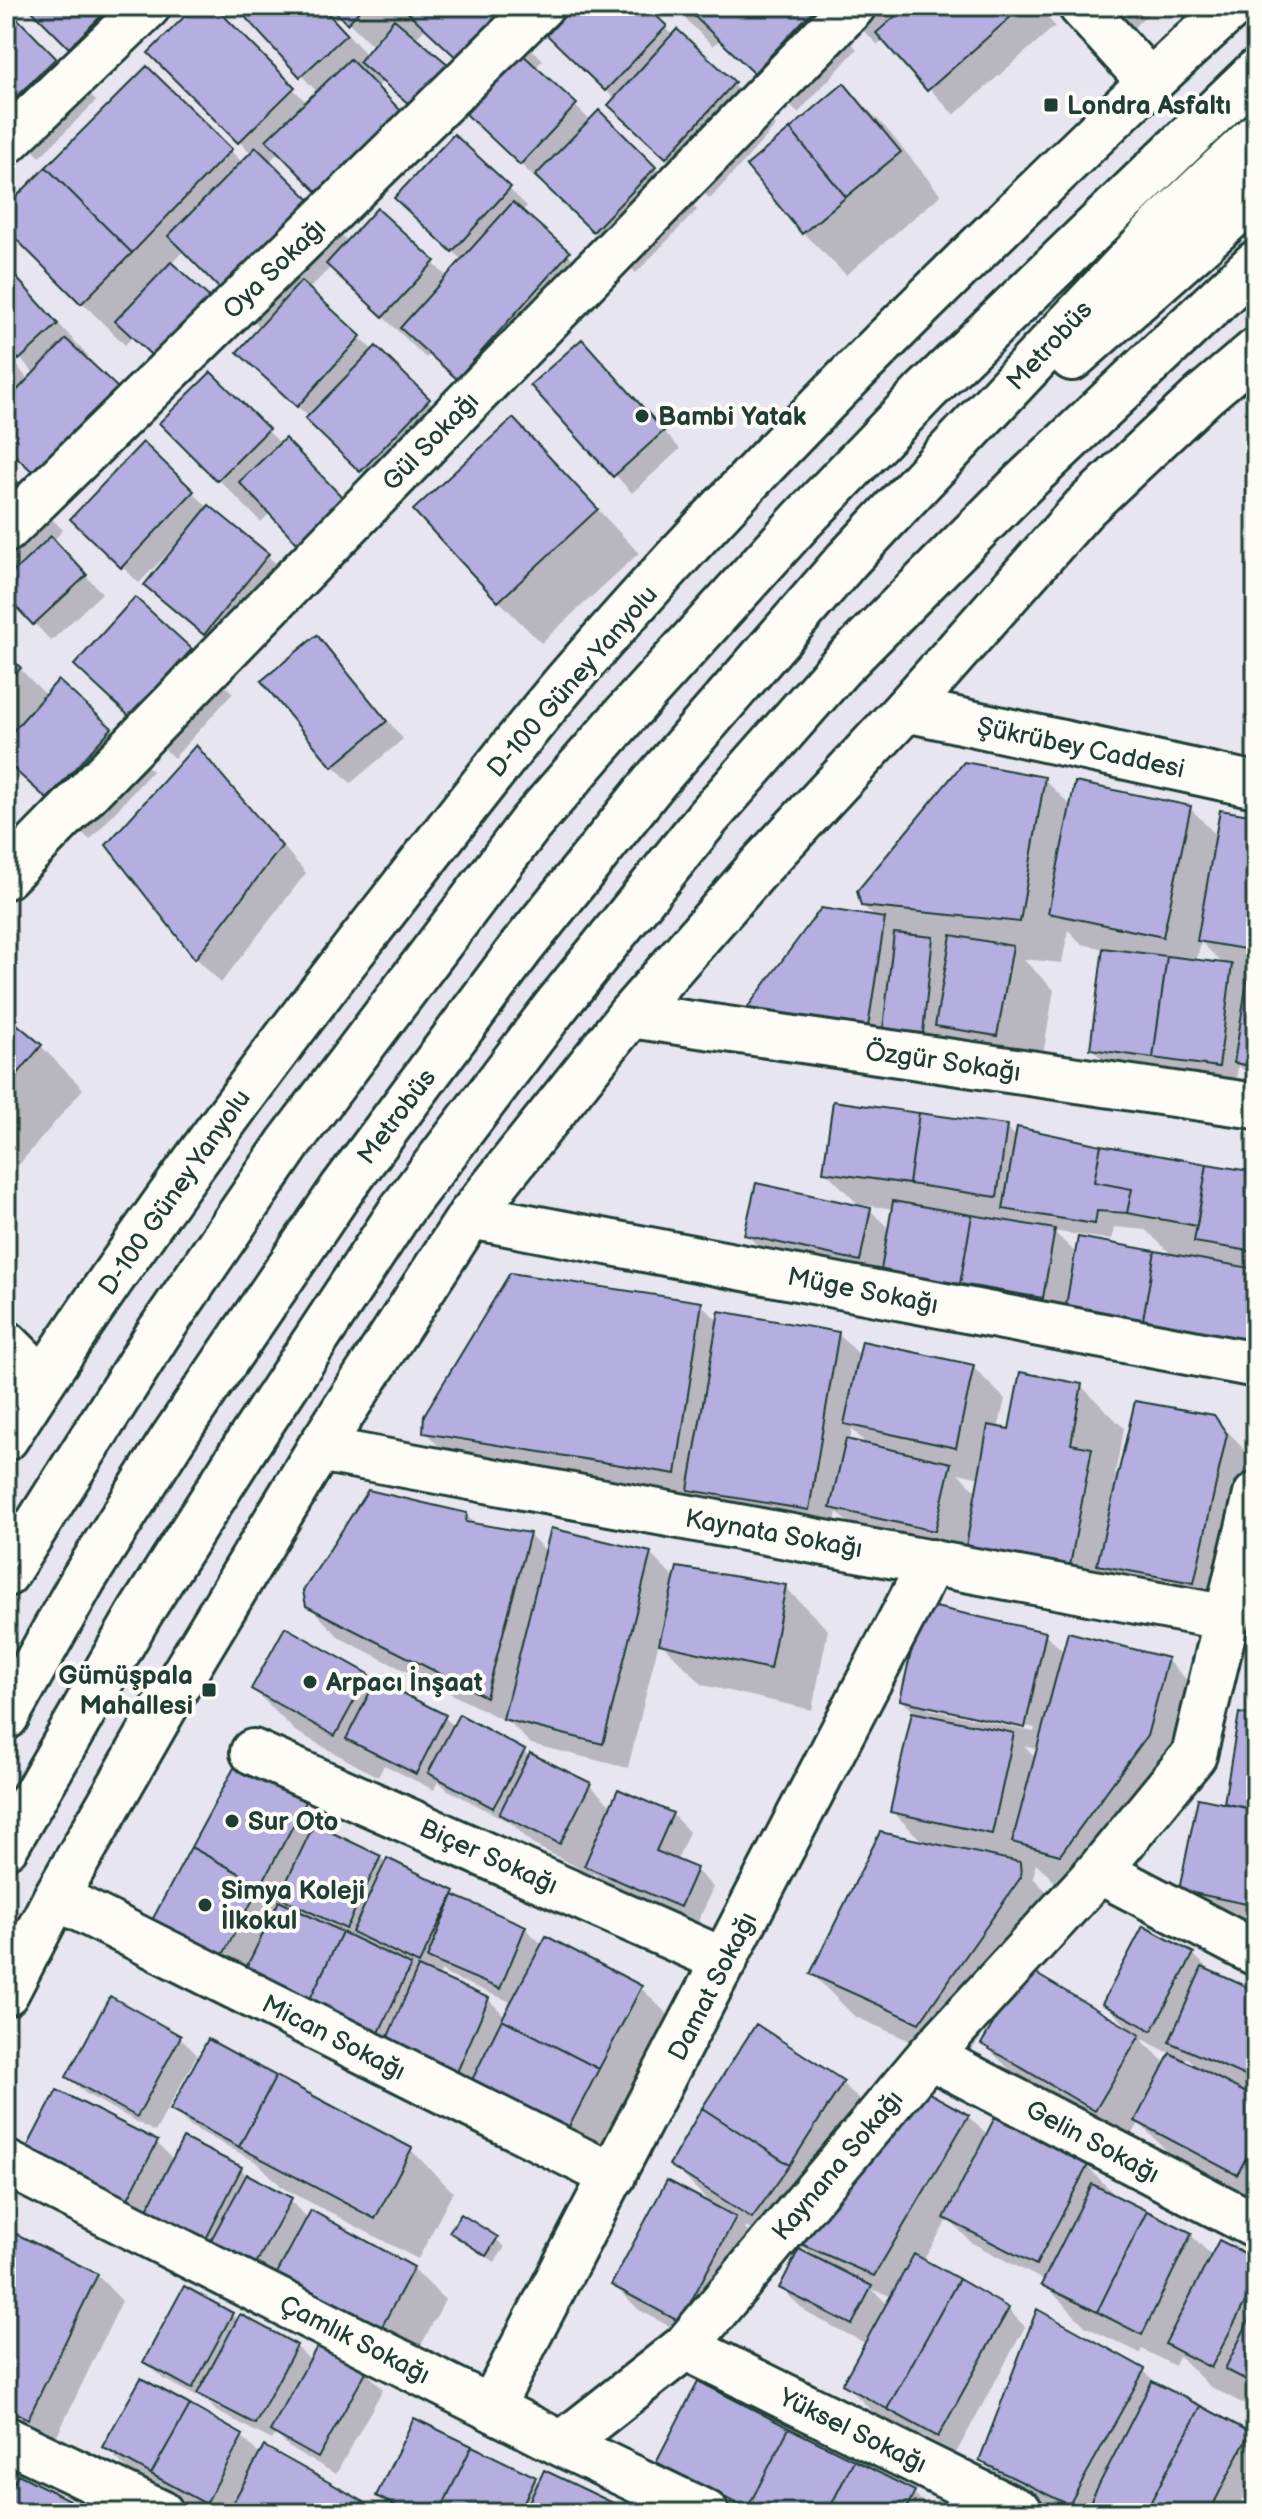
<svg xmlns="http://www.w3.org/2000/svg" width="1262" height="2519" viewBox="0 0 1262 2519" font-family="'Balsamiq Sans',sans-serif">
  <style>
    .shadow { fill: #0003; fill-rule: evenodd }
    .building { fill: #b5aee0; stroke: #1f3d34; stroke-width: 2 }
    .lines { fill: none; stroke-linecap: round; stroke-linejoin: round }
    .minor-casing { stroke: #1f3d34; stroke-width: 50 }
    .major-casing { stroke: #1f3d34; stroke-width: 50 }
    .highway-casing { stroke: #1f3d34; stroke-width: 50 }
    .minor { stroke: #fdfcf7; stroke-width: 44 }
    .major { stroke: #fdfcf7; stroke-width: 44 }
    .highway { stroke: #fdfcf7; stroke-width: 44 }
    .poi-dot { fill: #1f3d34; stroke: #fdfcf7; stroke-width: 3 }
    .labels { text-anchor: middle; stroke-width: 8; stroke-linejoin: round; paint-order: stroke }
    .poi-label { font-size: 26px; font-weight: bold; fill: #1f3d34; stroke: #fdfcf7; text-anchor: start }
    .street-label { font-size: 26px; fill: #1f3d34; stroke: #fdfcf7 }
  </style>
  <rect width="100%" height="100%" fill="#e7e5f0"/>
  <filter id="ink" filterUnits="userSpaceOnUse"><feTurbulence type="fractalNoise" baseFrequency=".0125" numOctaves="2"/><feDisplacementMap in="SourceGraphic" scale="16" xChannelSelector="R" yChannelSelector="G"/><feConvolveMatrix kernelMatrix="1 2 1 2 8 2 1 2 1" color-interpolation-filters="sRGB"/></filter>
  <g filter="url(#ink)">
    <path class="shadow" d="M29,6H175L102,79Z
      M198,6H212L307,103L318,93L238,6H322L367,55L374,47L332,6H488L543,60L535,68L591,121L599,113L697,210L636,273L540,178L538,181L486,131L491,90L426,28L415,39L433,124L382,82L376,88L417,130L335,208L280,151L269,162L349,242L433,263L448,278L463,261L414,216L454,136L527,206L522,212L594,278L483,403L430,354L426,358L331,267L308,290L374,351L376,349L446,418L378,488L307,418L309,417L257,369L261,328L184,250L171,264L133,336L125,345L6,227V210L147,69L243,163L252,154L151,53Z
      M577,6H643L673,36L677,32L776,126L710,199L611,105L616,100L549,35Z
      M672,6H814L857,49L798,113L720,39L713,46Z
      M838,6H1037L1055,26L954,115L884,39L878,45Z
      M1109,6H1156L1132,29Z
      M6,7L96,101L40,157L6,123Z
      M844,86L886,128L941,195L846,275L803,233Z
      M6,266L89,357L86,360L133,406L6,445V354L29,380L35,374L6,343Z
      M599,359L680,449L632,493L533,385Z
      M211,374L281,444L271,512L261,522L162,423Z
      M513,420L639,553L541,643L499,601L416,510Z
      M143,445L209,508L268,556L293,581L230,658L172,610L146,585L173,552L171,550L139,583L90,536Z
      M6,473L63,530L53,541L102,593L51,641L6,593Z
      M136,600L233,693L174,758L76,665Z
      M316,638L334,655L403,739L351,783L333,766Z
      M6,655L47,696L110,729L152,771L90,840L6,760Z
      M196,748L221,773L306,873L221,983L196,958L109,845Z
      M1044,779L1072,807L1190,808L1217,836L1256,818V1081L1238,1065L1236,1083L1124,1081L1092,1049L1105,949L1082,944L1068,930L1062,963L1023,959L1054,990L1039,1078L792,1050L750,1008L876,918L862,905ZM1201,942L1224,965L1196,962Z
      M6,825L46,865L6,908Z
      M6,1017L41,1046L83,1089L6,1180Z
      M1006,1127L1017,1138L1100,1147L1256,1173V1379L779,1267L746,1234L870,1210L890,1230L894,1209L858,1204L825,1171ZM1114,1227L1146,1230L1173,1256L1077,1254L1053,1231L1112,1240ZM1252,1302H1256L1246,1354H1242Z
      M701,1304L719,1322L838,1334L861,1356L973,1367L1005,1399L998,1429L1011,1431L1081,1386L1124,1428L1115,1473L1119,1478L1213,1417L1239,1443L1251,1461L1219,1607L875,1549L837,1512L833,1534L457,1464L425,1432ZM852,1429L868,1446L850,1441ZM958,1473L981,1478L978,1493Z
      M466,1515L478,1526L530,1535L547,1552L650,1554L676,1580L785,1587L828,1630L812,1710L703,1685L659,1641L628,1768L531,1744L511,1724L340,1638L308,1605Z
      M1045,1634L1065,1653L1167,1660L1209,1702L1103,1896L1057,1884L1036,1863L1033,1878L1061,1906L1027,1971L1131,2030L1104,2003L1193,1954L1212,1973L1256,1994V2198L1169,2153L1139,2123L1128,2142L1016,2076L984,2044L1003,2011L1000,2010L962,2064L854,2016L812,1974L924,1843L893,1812L914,1712L902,1700ZM929,1705L1035,1728L1034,1732L929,1709ZM1024,1746L1039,1750L1037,1759ZM1143,2039L1171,2054L1166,2064L1142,2040ZM1187,2057L1200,2070L1184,2063Z
      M368,1676L376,1684L444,1717L455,1727L524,1752L530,1758L590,1785L612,1807L672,1814L689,1832L676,1862L696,1870L713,1887L698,1923L604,1883L594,1873L593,1875L534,1845L511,1823L448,1790L438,1781L434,1790L384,1765L378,1777L295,1731L253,1689Z
      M1240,1715L1256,1718V1945L1181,1890L1225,1806Z
      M304,1804L337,1837L380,1857L387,1864L454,1892L462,1901L525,1928L543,1945L640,1987L683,2030L611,2167L517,2122L477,2083L472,2093L194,1966ZM442,1970L447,1975L513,2003L506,2017L488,1999L438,1978Z
      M180,2037L197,2055L155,2132L86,2094L68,2077Z
      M275,2078L411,2150L453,2192L418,2259L283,2188L258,2163L190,2126L172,2109Z
      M842,2083L868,2108L968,2116L988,2136L1087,2166L1112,2192L1110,2195L1191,2235L1213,2257L1256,2261V2405L1254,2409L1209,2386L1179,2356L1175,2366L1142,2349L1140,2353L1086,2327L1044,2284L1045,2281L972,2243L948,2219L923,2261L1008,2309L1025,2327L956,2453L922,2435L920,2440L877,2416L845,2384L867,2344L807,2313L781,2288L796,2259L746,2227L745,2229L760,2244L706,2346L639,2310L614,2285L713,2206L672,2164ZM804,2247L817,2260L800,2252ZM872,2289L893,2297L888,2305Z
      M156,2142L174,2160L241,2169L249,2177L290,2200L309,2219L413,2268L445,2300L412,2362L42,2174Z
      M6,2231L97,2275L122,2301L54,2442L6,2419Z
      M452,2232L496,2239L505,2247L495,2262L460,2240Z
      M232,2314L238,2321L296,2346L311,2361L366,2372L383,2389L336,2474L290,2448L276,2434L272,2440L216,2411L209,2403L163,2379L145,2361Z
      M1144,2371L1160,2387L1249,2434L1256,2440V2471L1235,2513H1062L1007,2486L982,2461Z
      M242,2437L261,2456L363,2503L373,2513H199L179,2499L130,2472L104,2446Z
      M659,2462L914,2493L931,2510L930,2513H735L684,2487Z
      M535,2479L540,2484L630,2513H395L378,2496Z
      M6,2480L14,2488L89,2513H6Z"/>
    <path class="building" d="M27,6H111L69,48Z
      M195,6H214L295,87L238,143L148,53Z
      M235,6H321L347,34L300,77Z
      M330,6H364L347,24Z
      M401,6H491L502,17L461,62Z
      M574,6H646L667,26L605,91L547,35Z
      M670,6H688L680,15Z
      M705,6H817L754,73L695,17Z
      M907,6H1023L927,91L876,33Z
      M11,12L56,58L6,107V17Z
      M394,19L450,66L415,109L359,62Z
      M677,29L735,82L666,158L608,105Z
      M522,54L577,104L520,165L466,114Z
      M350,59L401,111L317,192L266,140Z
      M147,66L232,149L132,253L46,167Z
      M844,83L901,152L846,197L790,129Z
      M599,110L656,167L593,232L535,176Z
      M790,129L846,197L802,234L746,166Z
      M454,134L511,187L452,252L394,198Z
      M256,147L312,202L222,291L168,236Z
      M46,167L132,253L81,304L6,229V207Z
      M513,202L570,252L457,379L400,328Z
      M377,208L435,261L383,317L326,264Z
      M171,262L220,307L164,367L115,321Z
      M6,266L58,324L19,360L6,346Z
      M301,281L361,336L297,407L237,352Z
      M66,339L118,388L35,474L6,447V402Z
      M582,339L664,431L613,477L530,385Z
      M376,346L430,399L360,472L305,419Z
      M6,355L17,368L6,378Z
      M211,372L269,429L217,481L159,423Z
      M513,418L598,509L498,602L413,510Z
      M285,438L346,501L300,546L239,482Z
      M143,442L194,491L121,568L70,519Z
      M6,471L22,486L6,504Z
      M209,505L269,554L204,635L144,585Z
      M51,536L87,575L33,625L6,596V579Z
      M135,597L192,649L130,717L74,665Z
      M317,635L387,721L332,767L261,681Z
      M6,653L21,668L6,683Z
      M58,680L112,728L47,799L6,762V739Z
      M196,745L282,846L195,959L106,845Z
      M964,762L1045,777L1020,922L861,906L857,891Z
      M1075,782L1191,806L1163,937L1048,913Z
      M1220,810L1256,816V951L1197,941Z
      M821,908L885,918L868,1027L747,1008Z
      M894,933L933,937L923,1033L883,1029Z
      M951,935L1013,946L997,1036L935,1026Z
      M1103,948L1167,956L1153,1058L1090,1049Z
      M1167,956L1232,964L1219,1067L1153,1058Z
      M1247,981L1256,983V1067L1234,1063Z
      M6,1015L42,1045L6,1088Z
      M833,1101L919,1113L909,1184L823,1172Z
      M919,1113L1007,1125L997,1197L909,1184Z
      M1017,1127L1101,1145L1094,1182L1132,1189L1127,1213L1097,1211L1095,1224L1003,1209Z
      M1101,1145L1207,1164L1197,1226L1127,1213L1132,1189L1094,1182Z
      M1207,1164L1256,1172V1252L1194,1242Z
      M756,1183L871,1208L860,1261L744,1235Z
      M893,1201L972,1215L960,1284L881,1270Z
      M972,1215L1055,1229L1043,1298L960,1284Z
      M1078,1237L1155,1251L1142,1325L1065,1311Z
      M1155,1251L1256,1269V1290L1246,1344L1142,1325Z
      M510,1273L702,1302L676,1474L423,1433L424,1415Z
      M719,1311L839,1332L809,1510L688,1490Z
      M862,1341L974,1365L956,1448L844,1424Z
      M1020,1372L1082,1384L1071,1444L1092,1448L1070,1566L966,1546L988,1425L1009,1429Z
      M1135,1401L1214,1415L1227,1434L1194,1583L1097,1565Z
      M846,1439L951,1463L935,1531L830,1508Z
      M368,1490L467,1513L466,1522L530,1533L486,1697L306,1606L303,1591Z
      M551,1528L651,1552L603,1744L503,1719Z
      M677,1567L786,1585L770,1669L659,1644Z
      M922,1604L1046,1632L1025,1728L900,1700Z
      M285,1627L369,1674L335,1736L251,1689Z
      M1068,1632L1168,1658L1147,1736L1060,1855L1012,1842Z
      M1256,1646V1689L1248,1687Z
      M376,1680L446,1715L416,1774L346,1739Z
      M912,1712L1014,1733L992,1834L890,1812Z
      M1239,1713L1256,1716V1810L1224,1803Z
      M459,1714L525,1750L493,1808L428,1773Z
      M530,1753L591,1783L560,1844L499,1814Z
      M236,1764L306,1802L261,1885L191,1847Z
      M618,1789L673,1813L656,1851L697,1868L680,1907L584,1866Z
      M1198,1798L1256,1810V1906L1179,1890Z
      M314,1824L381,1856L346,1929L279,1897Z
      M880,1832L1020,1862L1021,1877L919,2023L810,1974Z
      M191,1847L261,1885L219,1962L150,1924Z
      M387,1858L455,1891L419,1964L352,1932Z
      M453,1895L526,1926L500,1989L427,1958Z
      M279,1901L342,1932L309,2001L245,1970Z
      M1143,1926L1194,1953L1152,2031L1102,2004Z
      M342,1932L411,1965L375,2041L309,2001Z
      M546,1936L642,1986L599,2069L502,2019Z
      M418,1967L489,1998L455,2077L384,2046Z
      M1202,1967L1256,1991V2081L1169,2042Z
      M1026,1968L1140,2035L1095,2111L981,2044Z
      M110,1996L181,2036L137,2117L66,2077Z
      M502,2019L599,2069L569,2127L472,2080Z
      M756,2024L844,2081L790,2165L702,2108Z
      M208,2039L276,2076L239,2147L170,2110Z
      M1170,2053L1256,2098V2139L1237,2175L1135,2121Z
      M276,2076L412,2148L375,2219L239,2147Z
      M922,2089L969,2115L874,2276L797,2242Z
      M57,2090L158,2141L123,2208L22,2157Z
      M702,2108L790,2165L752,2218L669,2165Z
      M995,2117L1088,2165L1036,2265L944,2218Z
      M183,2138L242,2167L205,2241L146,2211Z
      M1256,2170V2190L1248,2186Z
      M247,2174L292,2198L252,2271L207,2247Z
      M667,2180L736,2217L680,2322L611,2285Z
      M1092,2184L1147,2211L1097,2312L1041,2285Z
      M311,2210L414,2267L379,2332L276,2275Z
      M1147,2211L1192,2233L1142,2335L1097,2312Z
      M461,2214L498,2237L486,2256L449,2232Z
      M6,2229L98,2274L28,2419L6,2408Z
      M1219,2240L1256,2259V2281L1211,2368L1165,2344Z
      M799,2249L872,2286L852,2325L779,2288Z
      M914,2254L959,2279L887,2409L842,2384Z
      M959,2279L1009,2308L938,2437L887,2409Z
      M184,2286L233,2313L192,2389L143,2362Z
      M1256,2306V2385L1225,2369Z
      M1037,2309L1145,2369L1069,2505L979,2461Z
      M240,2314L297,2345L255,2424L197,2394Z
      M319,2343L367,2370L318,2458L270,2431Z
      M141,2378L190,2405L151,2474L102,2447Z
      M698,2381L789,2428L747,2509L656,2462Z
      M1152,2381L1201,2406L1145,2513H1096L1087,2508Z
      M190,2405L243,2435L206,2504L151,2474Z
      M1201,2406L1250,2432L1209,2513H1145Z
      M414,2418L472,2446L439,2513H410L376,2496Z
      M789,2428L854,2460L827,2513H756L747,2509Z
      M264,2446L364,2502L358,2513H233L229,2510Z
      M472,2446L536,2477L519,2513H439Z
      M854,2460L915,2491L904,2513H827Z
      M544,2470L634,2513H524Z
      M18,2474L69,2500L62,2513H6V2498Z
      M1256,2485V2513H1242Z
      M69,2500L93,2513H62Z"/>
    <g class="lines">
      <g class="minor-casing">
        <path id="minor" d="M1081,6L1149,81
          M6,142L148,6
          M1072,358L1256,195
          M6,530L541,6
          M906,709L1256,785
          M6,876L853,6
          M630,1015L1256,1106
          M470,1216L1256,1365
          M6,1343L43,1380
          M319,1449L1228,1618
          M6,1717L84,1578L173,1438L342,1189L521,948L656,780L847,560L1164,223L1256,136
          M253,1752L725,1961
          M1099,1871L1256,1953
          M56,1897L613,2176
          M929,2056L1256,2226
          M6,2163L562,2444L706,2513
          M685,2347L1021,2513
          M491,2408L931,1562
          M6,2439L161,2513
          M562,2444L685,2347L929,2056L1099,1871L1194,1755L1256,1495"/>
      </g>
      <g class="major-casing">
        <path id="major" d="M6,1438C115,1266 235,1103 359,943C428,856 494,767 566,682C698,529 840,383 985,242C1067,162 1148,82 1233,6
          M6,1993L56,1897L182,1677L319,1449L470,1216L630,1015L763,863L906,709L1084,508L1204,395L1256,351"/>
      </g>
      <g class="highway-casing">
        <path id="highway" d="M6,1574L158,1334L289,1143L530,824L625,715L802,520L927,390L1256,72
          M6,1846L140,1613L246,1446L402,1209L556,1006L708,817L840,667L1023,483L1256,263"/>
      </g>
      <use href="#minor" class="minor"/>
      <use href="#major" class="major"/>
      <use href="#highway" class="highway"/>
    </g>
  </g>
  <g class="poi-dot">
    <rect x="1043" y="97" width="16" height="16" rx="4"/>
    <circle cx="642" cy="416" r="8"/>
    <circle cx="310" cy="1682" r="8"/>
    <rect x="201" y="1682" width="16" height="16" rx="4"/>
    <circle cx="232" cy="1821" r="8"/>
    <circle cx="205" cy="1905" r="8"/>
  </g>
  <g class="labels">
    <g class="poi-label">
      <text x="1067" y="114">Londra Asfaltı</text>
      <text x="658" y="425">Bambi Yatak</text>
      <text x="193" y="1684" text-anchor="end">Gümüşpala<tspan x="193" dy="30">Mahallesi</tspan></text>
      <text x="326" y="1691">Arpacı İnşaat</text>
      <text x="248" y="1830">Sur Oto</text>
      <text x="221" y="1899">Simya Koleji<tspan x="221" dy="30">İlkokul</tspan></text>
    </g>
    <g class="street-label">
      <text transform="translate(274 268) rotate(-44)" y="9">Oya Sokağı</text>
      <text transform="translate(1049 345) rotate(-47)" y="9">Metrobüs</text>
      <text transform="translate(430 441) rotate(-46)" y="9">Gül Sokağı</text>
      <text transform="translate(572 681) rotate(-49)" y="9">D-100 Güney Yanyolu</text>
      <text transform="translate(1081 747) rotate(12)" y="9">Şükrübey Caddesi</text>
      <text transform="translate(943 1061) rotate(8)" y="9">Özgür Sokağı</text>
      <text transform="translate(396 1116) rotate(-53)" y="9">Metrobüs</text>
      <text transform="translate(174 1192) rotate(-55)" y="9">D-100 Güney Yanyolu</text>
      <text transform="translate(863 1290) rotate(11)" y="9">Müge Sokağı</text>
      <text transform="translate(774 1533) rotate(10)" y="9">Kaynata Sokağı</text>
      <text transform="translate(489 1856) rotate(24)" y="9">Biçer Sokağı</text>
      <text transform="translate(712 1986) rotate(-63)" y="9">Damat Sokağı</text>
      <text transform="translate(334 2037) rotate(27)" y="9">Mican Sokağı</text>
      <text transform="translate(1093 2141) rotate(28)" y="9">Gelin Sokağı</text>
      <text transform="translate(837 2165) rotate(-50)" y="9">Kaynana Sokağı</text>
      <text transform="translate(355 2339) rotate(27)" y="9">Çamlık Sokağı</text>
      <text transform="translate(853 2430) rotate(26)" y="9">Yüksel Sokağı</text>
    </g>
  </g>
  <rect width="1262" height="2519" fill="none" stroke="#fdfcf7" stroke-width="32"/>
  <rect x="16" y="16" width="1230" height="2487" fill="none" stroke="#1f3d34" stroke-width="3" filter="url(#ink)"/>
</svg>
